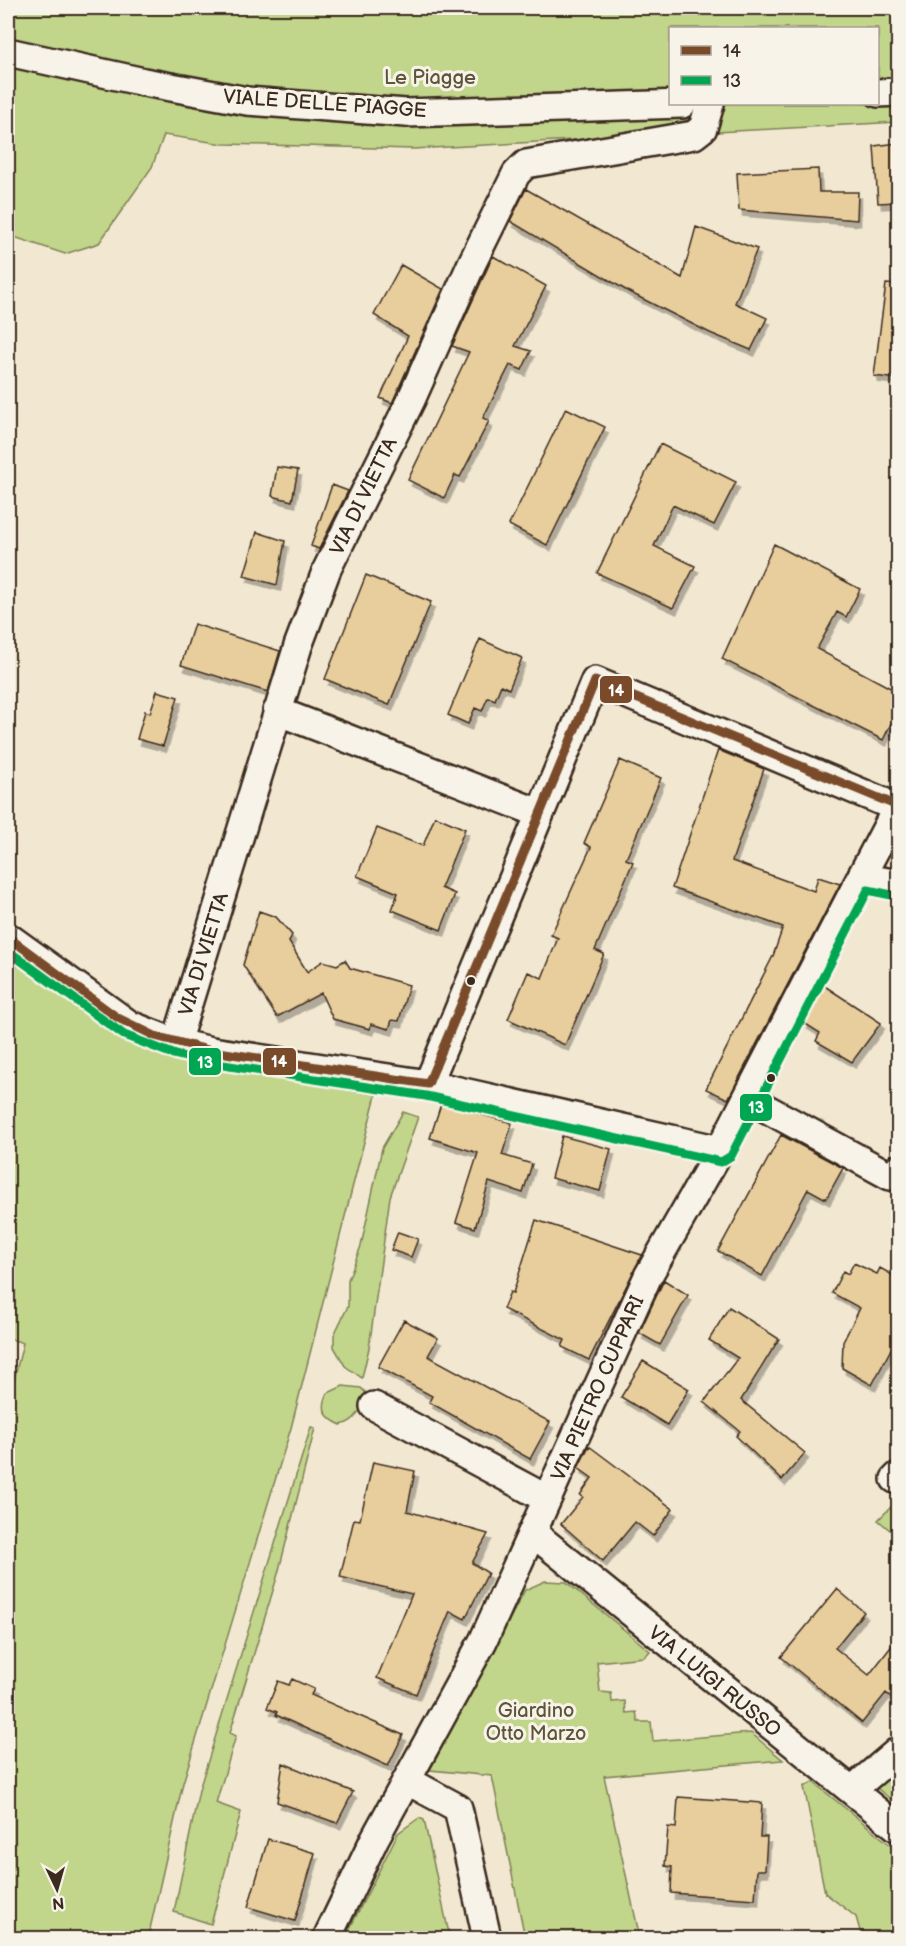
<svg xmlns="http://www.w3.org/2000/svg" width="906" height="1946" viewBox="0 0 906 1946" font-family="'Balsamiq Sans',sans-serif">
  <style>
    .green { fill: #c1d58b; stroke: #7e8054; stroke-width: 1.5; fill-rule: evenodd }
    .building { fill: #e8ce9d; stroke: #3b2a1e; stroke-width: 1.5; filter: url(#shadow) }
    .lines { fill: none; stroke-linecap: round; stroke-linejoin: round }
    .minor-casing { stroke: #3b2a1e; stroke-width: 32 }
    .minor { stroke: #f7f3e8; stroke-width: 27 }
    .bus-1-casing { stroke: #f7f3e8; stroke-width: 14 }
    .bus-2-casing { stroke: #f7f3e8; stroke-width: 14 }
    .bus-1 { stroke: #7a4b2a; stroke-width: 9 }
    .bus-2 { stroke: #00a651; stroke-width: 9 }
    .bus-dot { fill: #3b2a1e; stroke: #f7f3e8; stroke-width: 2 }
    .labels { text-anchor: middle; stroke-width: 6; stroke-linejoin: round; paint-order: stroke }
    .park-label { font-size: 20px; fill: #5c5539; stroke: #f7f3e8 }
    .street-label { font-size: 20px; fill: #3b2a1e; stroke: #f7f3e8 }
    .line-badge { stroke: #f7f3e8; stroke-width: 2 }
    .badge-label { font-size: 16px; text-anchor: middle; font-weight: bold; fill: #fff }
  </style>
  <defs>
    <filter id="shadow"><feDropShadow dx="3.5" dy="6" stdDeviation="0" flood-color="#0004"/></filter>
  </defs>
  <rect width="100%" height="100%" fill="#f2e8d2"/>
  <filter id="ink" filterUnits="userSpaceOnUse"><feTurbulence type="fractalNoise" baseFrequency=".0167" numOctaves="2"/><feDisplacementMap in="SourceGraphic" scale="12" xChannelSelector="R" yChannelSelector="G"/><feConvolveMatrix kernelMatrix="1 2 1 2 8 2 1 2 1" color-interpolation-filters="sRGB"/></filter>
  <g filter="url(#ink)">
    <path class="green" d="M8,8H898V122L413,149L224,144L164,135L152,167L99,243L65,254L8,235ZM670,28H878V104H670Z
      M21,966L132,1040L196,1065L376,1095L291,1428L183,1783L148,1938H8V1405L23,1343L8,1338V994L14,967Z
      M403,1112L418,1117L390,1197L369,1348L362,1378L345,1366L334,1347V1335L348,1306V1280L361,1246L382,1148Z
      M343,1386L361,1388L368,1395C362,1408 356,1422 341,1425C325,1418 320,1409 328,1393Z
      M311,1427L315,1428L278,1574L230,1733L236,1736L216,1803L241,1812L211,1924L174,1912L199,1790Z
      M898,1500V1537L878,1520Z
      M545,1581L566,1582L650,1651L644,1657L597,1662L600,1692L611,1693L612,1702L625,1701L626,1713L636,1712L638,1722H651L653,1741L751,1733L783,1760L604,1776L640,1938H525L492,1776L430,1770L525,1590Z
      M896,1768L898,1771V1805L873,1785Z
      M813,1782L898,1851V1937L862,1938L856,1917L825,1893L804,1787Z
      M419,1818L424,1820L426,1829L450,1938H345L398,1833Z"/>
    <path class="building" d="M898,143V202L878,203L874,146Z
      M818,169L819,192H858L857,220L739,210L737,173Z
      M526,189L682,278L696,227L757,249L735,303L767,318L751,350L710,333L629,292L510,221Z
      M493,256L546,286L515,346L531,351L522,370L510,365L483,418L489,421L460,477L455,475L444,498L408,480L469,352L452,346Z
      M401,265L443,289L392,403L380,398L408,336L374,315Z
      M886,284L898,285V379L874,376Z
      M566,408L605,427L547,545L509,525Z
      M660,444L736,482L714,525L673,505L654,546L695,566L673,608L597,573Z
      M277,467L298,470L292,501L272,496Z
      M332,485L348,491L319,549L311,546Z
      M257,532L285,541L277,585L244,576Z
      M774,544L860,589L846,617L837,612L817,649L898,692V709L883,740L722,659Z
      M366,575L431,602L389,705L325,679Z
      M194,624L280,651L268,692L181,665Z
      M480,639L522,658L509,689L501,685L495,700L488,697L482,711L475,708L468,724L448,715Z
      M157,691L178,697L163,746L137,739L145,711L150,713Z
      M718,750L764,769L732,861L814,891L818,877L840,884L728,1099L706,1089L773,956L783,927L672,888Z
      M620,760L661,778L626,859L633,862L595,950L604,954L565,1045L508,1019L528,972L542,978L558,938L551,935L591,847L584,843Z
      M435,816L465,829L441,888L455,894L441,930L392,910L398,893L357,876L377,828L423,846Z
      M259,911L276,917L292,935L289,942L307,972L323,961L337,965L345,960L350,968L409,985L399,1021L392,1020L389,1029L371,1024L370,1029L333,1019L321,993L277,1017L243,965Z
      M823,985L881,1023L852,1062L816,1041L820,1033L804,1023Z
      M441,1104L512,1123L502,1155L532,1164L523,1193L489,1182L475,1228L456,1222L478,1153L430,1138Z
      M781,1135L843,1168L826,1199L808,1189L762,1276L718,1251Z
      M562,1136L611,1149L600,1191L551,1178Z
      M536,1220L642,1255L589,1360L562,1347L565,1340L503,1309L510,1292L513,1293Z
      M398,1232L418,1239L411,1257L391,1250Z
      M854,1263L877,1274L880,1268L898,1278V1353L891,1349L872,1385L842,1368L843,1342L860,1308L832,1293L843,1271L848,1274Z
      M664,1280L688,1295L660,1345L639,1333Z
      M729,1307L779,1339L741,1400L805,1453L782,1480L736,1436L740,1431L704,1402L738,1358L709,1340Z
      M404,1320L438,1338L428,1356L550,1422L530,1459L429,1402L432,1396L378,1367Z
      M643,1361L689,1389L667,1425L621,1397Z
      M589,1446L673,1509L653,1536L635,1522L603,1561L561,1524L583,1497L580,1495L592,1478L578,1468Z
      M373,1462L415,1471L407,1511L488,1534L472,1563L488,1573L465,1619L450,1611L416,1694L377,1678L412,1594L340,1577L354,1519L360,1520Z
      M837,1589L864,1612L835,1648L869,1675L898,1638V1703L886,1693L862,1723L781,1657Z
      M292,1679L314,1689L311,1695L403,1735L388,1766L276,1715L277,1712L267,1708L278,1681L289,1685Z
      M283,1763L353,1792L337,1823L277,1802Z
      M678,1797L762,1803L760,1837H767L765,1870H757L755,1899L671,1893L672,1867L665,1866L668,1827L676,1828Z
      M268,1839L315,1853L295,1921L248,1907Z"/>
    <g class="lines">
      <g class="minor-casing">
        <path id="minor" d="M8,52L144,82L247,101L406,113L682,104
          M878,93L898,92
          M277,711L539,813
          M861,877L898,806
          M8,937L130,1025L176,1043L212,1051L428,1084L720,1150
          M176,1043L298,646L327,569L411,400L472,263L516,174L526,164L694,135L703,128L710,104
          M428,1084L595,681L898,808
          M747,1098L890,1176L898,1169
          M374,1406L547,1499
          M895,1479L898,1476
          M533,1533L898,1828
          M408,1781L458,1808L487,1938
          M852,1790L898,1751
          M327,1938L375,1838L483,1641L648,1276L720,1150L861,877L898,884"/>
      </g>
      <use href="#minor" class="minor"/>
      <g class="bus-1-casing">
        <path id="bus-1" d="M8,937L118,1018L155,1036L212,1051L428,1084L595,681L898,806"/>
      </g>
      <g class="bus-2-casing">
        <path id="bus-2" d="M8,951L124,1035L173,1054L210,1063L426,1096L721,1162L731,1156L868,890L896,896"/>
      </g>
      <use href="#bus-1" class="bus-1"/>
      <use href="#bus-2" class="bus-2"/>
    </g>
  </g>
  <g class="bus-dot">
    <circle cx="471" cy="981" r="5"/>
    <circle cx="771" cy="1078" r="5"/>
  </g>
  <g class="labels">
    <g class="park-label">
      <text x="430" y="84">Le Piagge</text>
      <text x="536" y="1717">Giardino<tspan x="536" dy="23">Otto Marzo</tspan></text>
    </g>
    <g class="street-label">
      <text transform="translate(325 103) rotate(4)" y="7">VIALE DELLE PIAGGE</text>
      <text transform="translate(363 496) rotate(-64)" y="7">VIA DI VIETTA</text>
      <text transform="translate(203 954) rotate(-73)" y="7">VIA DI VIETTA</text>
      <text transform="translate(597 1388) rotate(-66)" y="7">VIA PIETRO CUPPARI</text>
      <text transform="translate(715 1681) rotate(39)" y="7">VIA LUIGI RUSSO</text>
    </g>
  </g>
  <g class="line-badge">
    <rect x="599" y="675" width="34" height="29" rx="6" fill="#7a4b2a"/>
    <rect x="262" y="1047" width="35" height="29" rx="6" fill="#7a4b2a"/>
    <rect x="188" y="1047" width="34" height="29" rx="6" fill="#00a651"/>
    <rect x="739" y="1093" width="34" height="29" rx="6" fill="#00a651"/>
  </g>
  <g class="badge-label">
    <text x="616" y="696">14</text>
    <text x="279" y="1067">14</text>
    <text x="205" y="1068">13</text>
    <text x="756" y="1113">13</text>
  </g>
  <rect width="906" height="1946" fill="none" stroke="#f7f3e8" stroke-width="30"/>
  <rect x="15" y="15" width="876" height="1916" fill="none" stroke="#3b2a1e" stroke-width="2" filter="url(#ink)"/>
  <rect x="669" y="27" width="210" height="78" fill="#f7f3e8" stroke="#aca397" stroke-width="1.5"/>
  <rect x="681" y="46" width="30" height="9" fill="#7a4b2a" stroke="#aca397" stroke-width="1.5"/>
  <text x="723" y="57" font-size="18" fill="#3b2a1e">14</text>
  <rect x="681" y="76" width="30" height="9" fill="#00a651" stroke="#aca397" stroke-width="1.5"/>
  <text x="723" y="87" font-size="18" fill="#3b2a1e">13</text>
  <g transform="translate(57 1889) rotate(175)" stroke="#f7f3e8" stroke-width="4.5" paint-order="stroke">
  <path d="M0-4.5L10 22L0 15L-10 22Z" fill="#3b2a1e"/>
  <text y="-9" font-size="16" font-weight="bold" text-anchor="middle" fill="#3b2a1e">N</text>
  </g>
</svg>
